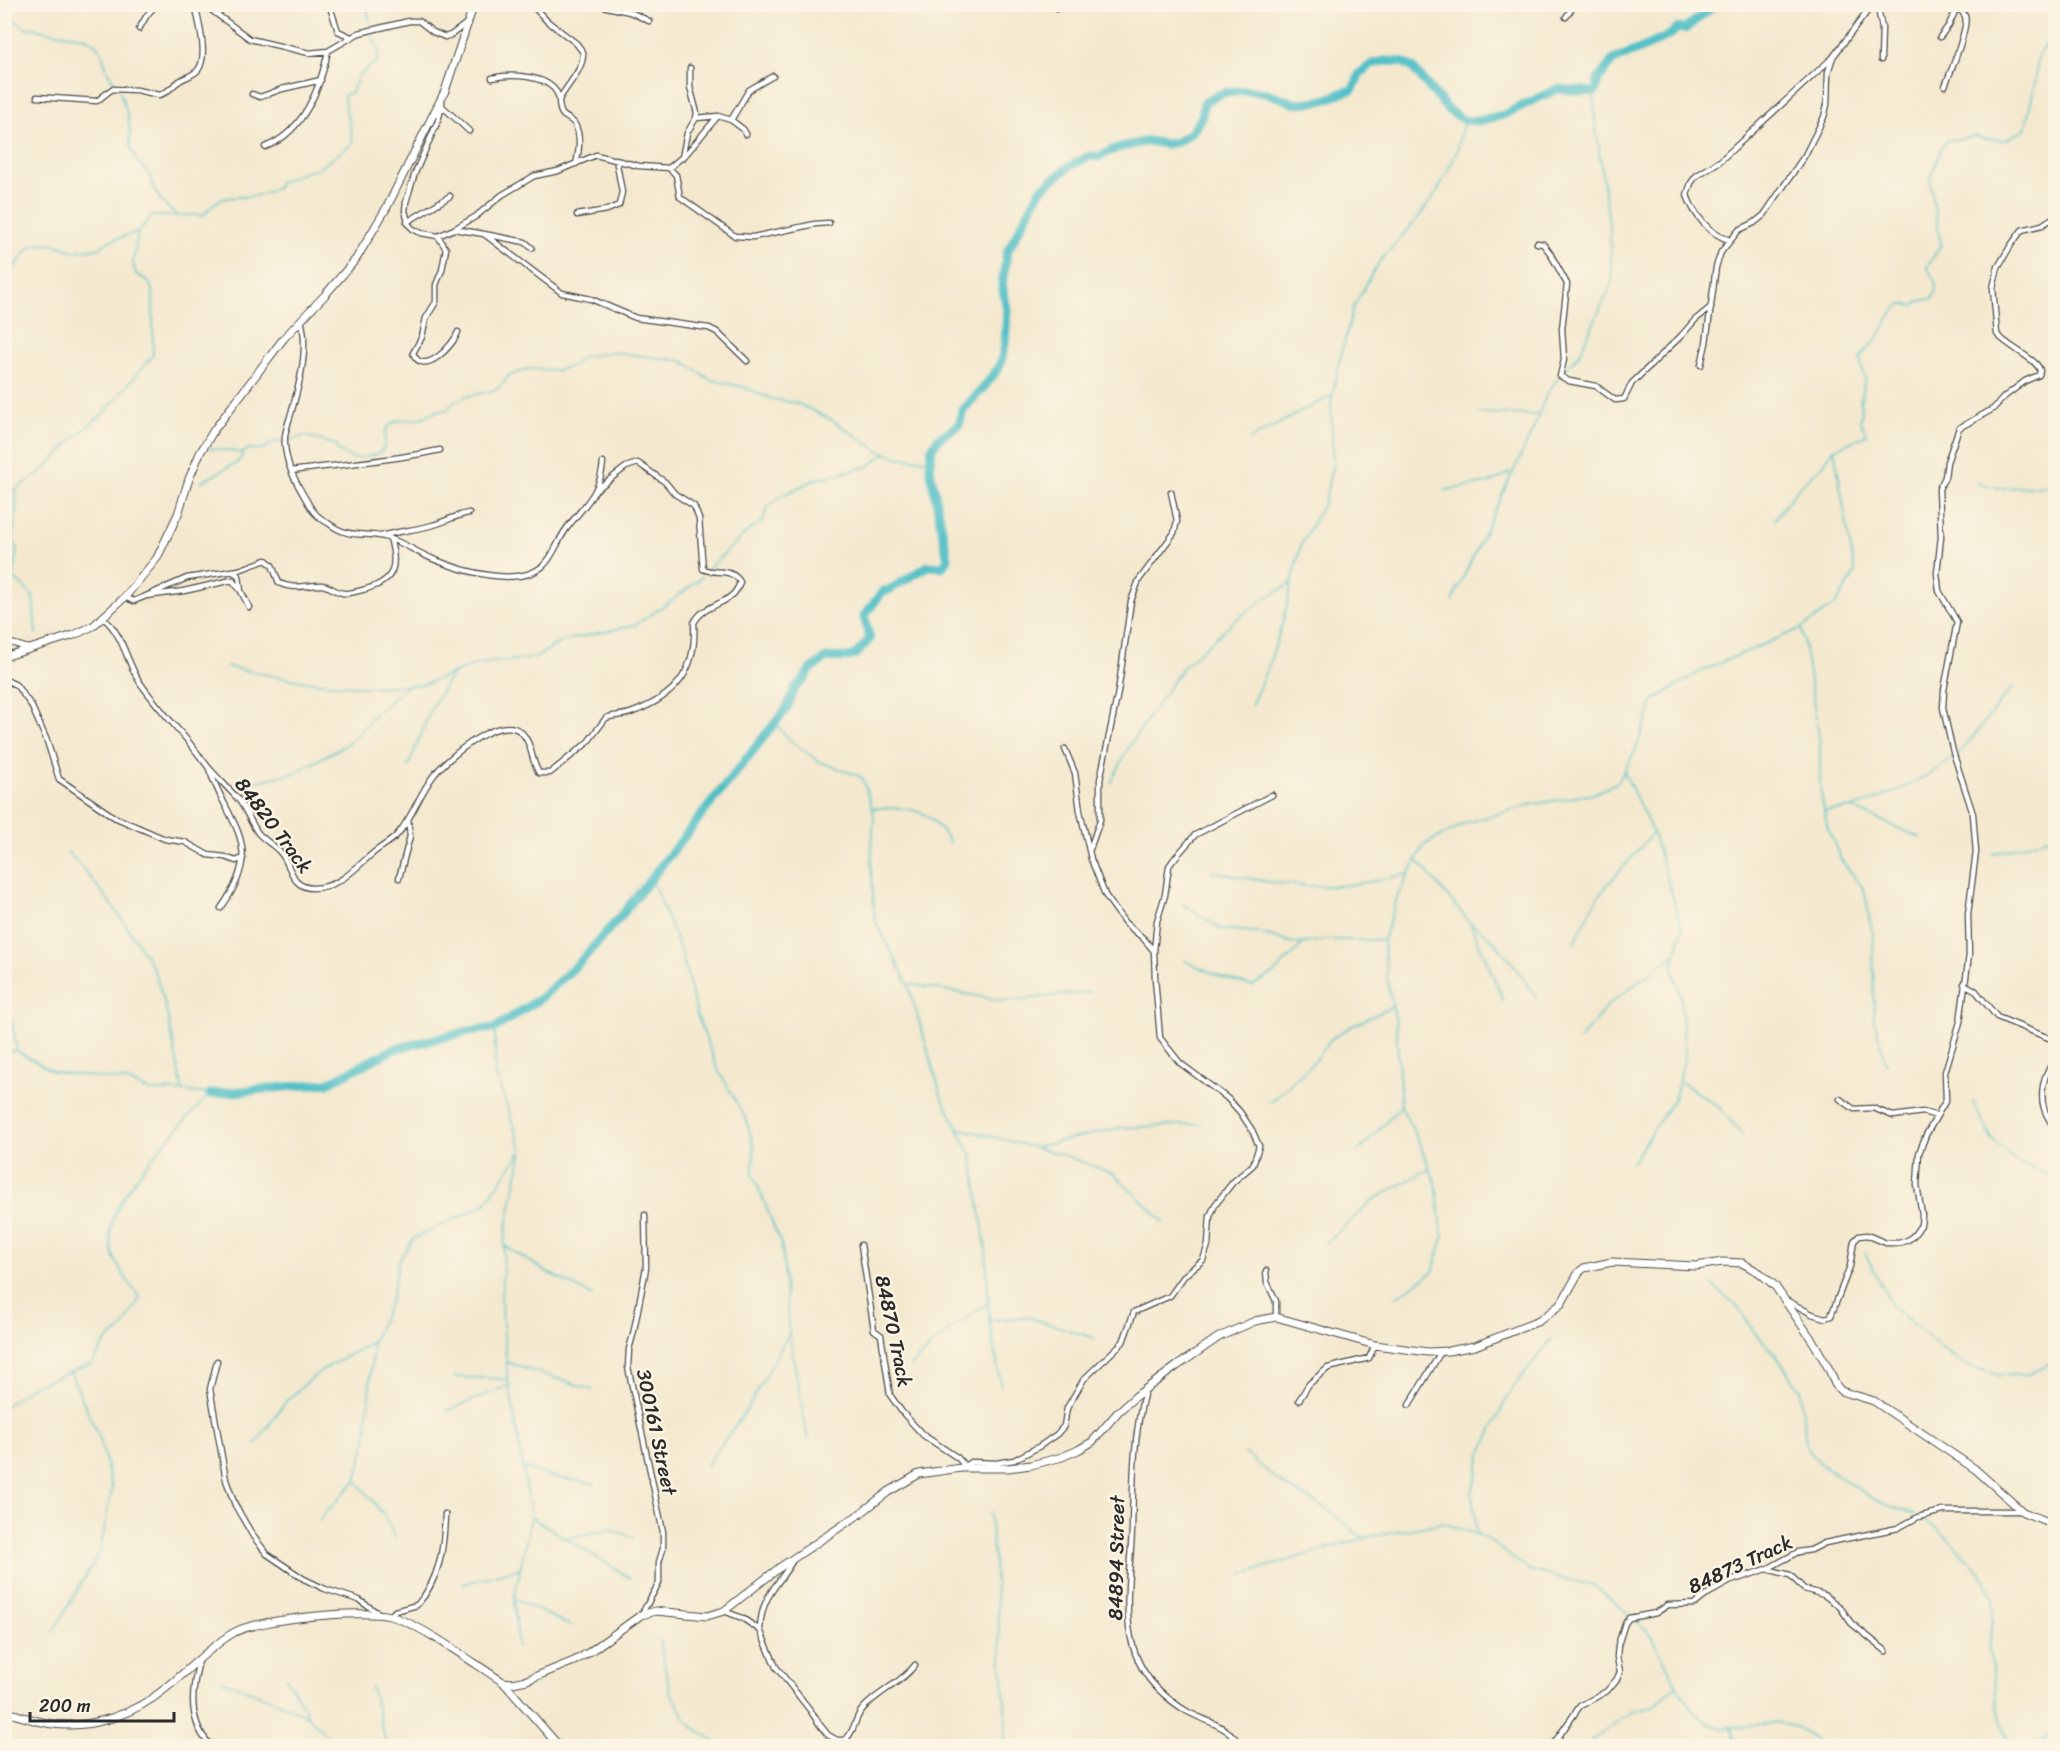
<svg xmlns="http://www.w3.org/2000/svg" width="2060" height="1751" viewBox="0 0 2060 1751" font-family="Sriracha,sans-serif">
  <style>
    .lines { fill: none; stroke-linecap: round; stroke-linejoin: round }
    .stream { stroke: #52c0c7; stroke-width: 1.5 }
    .river { stroke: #52c0c7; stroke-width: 9 }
    .street-casing { stroke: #494844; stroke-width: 7 }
    .secondary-casing { stroke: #494844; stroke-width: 9 }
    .street { stroke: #fff; stroke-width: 4.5 }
    .secondary { stroke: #fff; stroke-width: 7 }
    .labels { text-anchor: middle; stroke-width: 4.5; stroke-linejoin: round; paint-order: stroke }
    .street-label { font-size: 20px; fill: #2b2b2b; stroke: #fcf5e5 }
  </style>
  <rect width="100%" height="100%" fill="#fcf5e5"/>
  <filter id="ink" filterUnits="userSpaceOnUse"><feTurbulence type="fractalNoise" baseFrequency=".0167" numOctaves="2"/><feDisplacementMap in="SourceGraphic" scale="12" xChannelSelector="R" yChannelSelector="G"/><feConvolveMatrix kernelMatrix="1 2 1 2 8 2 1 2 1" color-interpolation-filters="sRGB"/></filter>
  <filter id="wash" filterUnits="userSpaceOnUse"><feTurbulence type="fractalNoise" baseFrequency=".008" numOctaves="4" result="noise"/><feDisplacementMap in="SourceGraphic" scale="24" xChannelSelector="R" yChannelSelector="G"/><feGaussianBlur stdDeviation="1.35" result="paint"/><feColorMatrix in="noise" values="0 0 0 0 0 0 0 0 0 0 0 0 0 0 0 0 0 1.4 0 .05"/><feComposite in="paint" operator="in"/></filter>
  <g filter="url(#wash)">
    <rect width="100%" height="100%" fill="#f4e9cf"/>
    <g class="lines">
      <path class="stream" d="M367,4L370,28
        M4,12L27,29L34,28L44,31L84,37L94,43L101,51L109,75L118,87
        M120,92L128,116L130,131V145L137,161L149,174L154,189L162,202L175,214
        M4,280L32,245L54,244L74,251L100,248L109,241L138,232L152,216L204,215C222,189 234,201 259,195C265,194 272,190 277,188L279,182L307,171L316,170L352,144C354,126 343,112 344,95L352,92L359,75L379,60V51L371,34
        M1562,373L1579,355L1612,283L1610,231L1595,120L1594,92
        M1478,413L1537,415
        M1250,439L1331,396
        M287,440L306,436L336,445L338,451C343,453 348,458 354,458C362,458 381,456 384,447C387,439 382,432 390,425C399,417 411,421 421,418C430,414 438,409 447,410C450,407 454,402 457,400C475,390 499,398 508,376L527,369L557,370L572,366L582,357L612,352L682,361L711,380L744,387L772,399L796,403L832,420L879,451L900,458L930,460
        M208,448L243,453L248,449H263L275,442H283
        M201,482L238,462L243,454
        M1976,483L1999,488L2056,486
        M1445,490L1489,483L1510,473
        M16,492V516L12,537L17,550L14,578L33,596L36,634
        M4,496L15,490L47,467L73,439L105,412L153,355V292L148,281L136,274L133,263L138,232
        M1774,520L1799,487L1823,465L1833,450
        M708,569L748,531L763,521L768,506L783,495L816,479L867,467L886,453
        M1452,601L1532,432L1547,393L1559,377
        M1802,630L1820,743V787L1827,826L1841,860L1864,889L1873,935L1874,1019L1886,1064
        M227,667L301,681L364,687L422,685L478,664L535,658L562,641L635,625L674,599L702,577
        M1251,706L1270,662L1283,621L1301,545L1325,500L1333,463L1331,403L1340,358L1354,306L1379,262L1417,219L1437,192L1457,152L1464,120
        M775,723L791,741L820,762L862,777L874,814L871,865L875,920L908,984L942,1098L972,1156L986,1249L989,1320L1001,1385
        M1957,755C1978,734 1993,708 2014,686
        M408,767L431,709L452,673
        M1624,772L1653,833L1682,928L1673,967L1681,998L1685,1055L1675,1097L1632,1163
        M254,782L294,773L342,747L358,735L372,717L407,686
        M1111,783L1128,748L1182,668L1234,621L1264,599L1292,583
        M873,808C913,808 927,806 950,843
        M1852,808C1888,796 1923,781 1953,758
        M1824,811L1852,808L1921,838
        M68,852C95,881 119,913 140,947C144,955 151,962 154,971C169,1009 174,1052 183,1091
        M1992,854L2056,836
        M1417,860L1470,923L1504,1001
        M1211,871C1252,879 1293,888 1335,886C1360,885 1385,878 1409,874
        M651,878L682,955L697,1015L717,1068L746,1119L754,1147L753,1174L782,1247L789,1333L808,1440
        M1183,904L1221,929L1256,932L1297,944L1326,940H1383
        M1472,924L1492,939L1511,961L1536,997
        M1574,943L1599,895L1652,834
        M1185,961L1224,978L1252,986L1273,974L1302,945
        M910,984L1005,1001L1090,992
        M4,1009L11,1019L17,1050
        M495,1028V1071L522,1150L505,1237L501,1301L507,1371L531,1517L514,1599L518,1647
        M1579,1040L1608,1005L1676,953
        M4,1052L17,1051L54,1072L128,1081L149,1091H183L209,1094
        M1681,1082L1719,1107L1743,1136
        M1271,1102L1313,1063L1331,1039L1352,1026L1393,1006
        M1973,1102L1992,1139L2016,1162L2056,1177
        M958,1128L1064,1155L1114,1174L1165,1223
        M1036,1147L1119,1128L1201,1124
        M1357,1153L1401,1106
        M1326,1243L1373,1200L1429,1169
        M505,1246L543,1270L593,1296
        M1865,1253L1892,1306L1949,1354L1966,1365L1998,1375H2027L2056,1360
        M1712,1285L1736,1305L1755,1333L1775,1354L1800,1390L1806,1443L1810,1452L1823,1466L1879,1502L1916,1515
        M1394,1298L1433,1272L1443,1237L1436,1183L1419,1142L1401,1106L1396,1022L1388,985L1383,940L1398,895L1424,845L1466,823L1529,805L1593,794L1618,782L1635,751L1654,700L1701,671L1802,628L1836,604L1855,573L1834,449L1867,435L1860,421L1862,413L1860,402L1865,380L1860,359C1864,351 1871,347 1876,340C1886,326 1887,316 1902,304L1914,306L1919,301L1932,299C1941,287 1933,278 1927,267L1941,245L1930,181L1941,148L1947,141L1976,136L1982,139L2006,140L2025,129L2036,79L2038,56L2053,35L2056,34
        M991,1320L1027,1317L1095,1338
        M506,1362L593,1390
        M910,1366L949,1330L988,1303
        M454,1377L507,1379
        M4,1407L32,1386L92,1364L106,1341L123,1328L140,1298C131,1286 115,1265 112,1251C110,1243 110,1230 112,1223C123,1182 181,1126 210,1094
        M447,1411L509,1385
        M255,1445L286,1401L319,1372L372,1342
        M1245,1453L1285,1486L1327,1509L1363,1538
        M706,1466L748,1408L788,1335
        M522,1468L554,1477L595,1484
        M356,1480L384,1515L395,1538
        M990,1512L1006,1717L1005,1746
        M531,1517L630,1578
        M1923,1519L1943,1533L1982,1574L1994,1597L1989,1650L1999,1712L2009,1746
        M319,1520L356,1480L366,1442L373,1341L391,1300L399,1260L413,1239L484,1205L521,1152
        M1477,1534L1472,1494L1481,1454L1510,1391L1552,1339
        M567,1538L610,1529L633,1537
        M1242,1574L1363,1538L1443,1523L1485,1537L1529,1570L1564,1579L1594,1585L1631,1616
        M463,1584L520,1568
        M515,1599L571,1626
        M1635,1620L1652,1636L1677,1686L1694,1712L1711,1724L1722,1728L1775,1723L1797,1727L1823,1746
        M53,1632L100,1551L112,1489L100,1439L70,1372
        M659,1640L670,1691L689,1724L721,1746
        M286,1677L308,1715
        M221,1680L280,1703L309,1717L336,1746
        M371,1687L387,1746
        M1732,1727L1735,1746
        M10,1746V1745
        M1586,1746L1608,1728L1632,1712L1653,1707L1676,1686
        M2030,1746L2056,1733"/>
      <path class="river" d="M210,1094L328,1083L394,1049L469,1031L495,1028L541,998L581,961L625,911L787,708L795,687L804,680L809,671L826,658L848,657L855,655L870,639L864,616L883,591L889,590L928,566L942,567L948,559L930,469L932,448L939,438L959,425L963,410L984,387L1000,366L1005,345L1007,309L1002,285L1007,252L1041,189L1070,166L1090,156L1098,157L1117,148L1148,141L1165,144L1177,142L1192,132L1202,116L1204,103C1209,100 1215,95 1221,94C1245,86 1274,93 1295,104C1305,101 1315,103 1324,100C1334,98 1341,91 1352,90L1357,81L1359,74L1372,64L1385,61L1402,62L1412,67L1448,110L1464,120L1478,121L1503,115L1557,89L1594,92L1597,87V81L1613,60L1647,46L1670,35L1677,28L1685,29L1716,4"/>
    </g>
  </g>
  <g filter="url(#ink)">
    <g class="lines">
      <g class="street-casing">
        <path id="street" d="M203,4L250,39L309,53L328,51L359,33L409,21H419L433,32L445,37L451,35L468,22
          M329,4L338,31L351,37
          M531,4L547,21L576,43L583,52C584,70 567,84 559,100
          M593,4L630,12L649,21
          M1877,4L1882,28L1881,60
          M1057,8L1061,4
          M471,10L498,4
          M1566,17L1575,4
          M139,29L147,15L157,4
          M1940,37L1949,25L1957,7
          M492,78C510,74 546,74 557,93C561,99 557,109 563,115C566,118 571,119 574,123C582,135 579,152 576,164
          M1945,86C1950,74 1969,26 1965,16C1963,12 1958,8 1955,4
          M252,94L260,97L282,89L321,80
          M37,97L97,101L112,89L137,90L159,95C168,93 171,87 178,82C184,77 193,76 198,70C209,56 198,20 195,4
          M442,100V106L438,121L415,173L406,202L405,211L409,225L413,229L421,233L438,236L454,229L475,217L502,195L534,176L558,171L596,155L639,166L669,168L687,153L718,116
          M442,106L469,131
          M696,118L718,116L731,120L749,90L773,76
          M731,120L743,129L746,134
          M265,147C304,132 320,89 328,51
          M682,158L687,133L696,118L697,113L690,87V68
          M669,168L676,175L680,197L735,236L753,237L815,224L829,223
          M577,215L607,210L619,205L622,192L616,159
          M407,222L450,196
          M454,229L484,234L562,293L591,299L636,318L709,328L717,332L747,361
          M484,234L525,242L532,248
          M438,236L446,249L442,270L436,285V302L426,318L422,337L413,353C423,378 453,346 458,332
          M1730,240C1710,235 1694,215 1687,195L1691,183L1696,176L1720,161L1831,59
          M1537,243L1543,244L1550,253L1567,284L1562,329L1564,360L1560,376L1569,381L1596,386L1615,400L1624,399L1632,383L1681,336L1695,320L1711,307
          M301,320C309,348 300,382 292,410C290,418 286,428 285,436C283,463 298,486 311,508C315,515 321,519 328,523C352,541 363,530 388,538C404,543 418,553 433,559C462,571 517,588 543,566C555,555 557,541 567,528C584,505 601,493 603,462
          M1701,365L1706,343L1716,267L1721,252L1739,230L1754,223L1764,215L1805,155L1824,117L1827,105L1828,72L1833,57L1873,4
          M291,471C341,464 391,461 440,450
          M381,536C398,531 416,530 433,525C445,522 456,515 469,513
          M232,571L239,576L241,591
          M146,596L187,578L239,570L266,560L272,565L279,583C293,590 306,585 321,585C329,585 335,592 343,593C350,594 359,591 366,589C395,581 398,566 390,538
          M124,597L134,601L146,596L184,591L232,580L241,591L249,607
          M103,618C124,634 126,663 141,684C153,701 167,717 181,733C191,744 200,757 209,768C218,778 228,788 237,798C246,808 250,822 258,833C264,840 272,844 279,851C292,864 290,888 313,888C342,888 357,865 377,850C384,845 390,842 396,836C412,819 419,794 434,775C448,758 499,713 521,732C532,742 531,761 539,773H550L587,743L606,718C615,715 624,716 633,712C676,696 697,671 694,623C705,601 733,607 740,582C731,567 716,575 703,569L699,519L694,506L675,494L665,482L638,463L626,467L596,490
          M4,641L28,648
          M4,679L16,685L31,705L47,741L59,779L114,817L165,839L185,842L208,855L225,857L236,861L243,858
          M1065,749L1075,773L1080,811L1091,859L1105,895L1125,923L1143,938L1154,951
          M209,769C230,828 266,845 221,908
          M1090,849L1100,820V780L1118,692L1131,601L1139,580L1174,533L1177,521L1171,492
          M399,878L410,836L408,819
          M1964,984L1975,990L1997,1017L2056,1041
          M2056,1062C2043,1069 2040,1095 2044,1108C2046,1116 2051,1123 2056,1130
          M1840,1099L1854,1109L1873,1108L1893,1116L1923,1112L1937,1116
          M861,1245L874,1330L881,1335L890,1395L902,1412L923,1435L958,1458L964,1465
          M1266,1271L1267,1282L1276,1301V1317
          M1786,1300L1812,1314L1825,1318L1831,1316L1850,1266L1854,1241L1859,1236L1867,1235L1886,1243H1899L1908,1240L1914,1235L1921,1225L1922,1215L1917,1185L1919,1153L1926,1135L1946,1100L1945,1072L1960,1022L1969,955L1968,914L1976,852L1973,814L1953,752L1943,708L1944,690L1957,622L1939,591L1937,573L1941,537L1939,489L1945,477L1947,462L1959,428L1993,409L2004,397L2025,381L2039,375L2040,371C2039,360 2006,346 1997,334L1993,288L1998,267L2011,245L2022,230L2042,225L2056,216
          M217,1361L210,1389L226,1480L235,1505L253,1536L267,1554L304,1579L325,1589L359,1600L378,1613
          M1145,1390C1133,1437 1133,1483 1132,1530C1130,1583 1115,1644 1156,1687C1166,1697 1176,1705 1188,1712C1205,1721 1232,1727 1240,1746
          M1299,1400L1309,1384L1328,1368L1369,1358L1375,1345
          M1409,1405L1441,1352
          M961,1468L971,1462L996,1463L1014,1460L1040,1446L1057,1434L1064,1426L1067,1408L1084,1379L1123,1342L1134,1312L1170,1296L1185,1275L1203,1260L1208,1245L1210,1216L1215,1205L1233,1182L1253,1165L1259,1146L1252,1130L1240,1112L1227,1098L1180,1063L1160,1038L1155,978L1154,951L1157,921L1165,895L1169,866L1174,859L1195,835L1272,795
          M1767,1569L1790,1575L1804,1589L1824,1595L1840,1607L1851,1623L1886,1651
          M724,1611L742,1618L760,1630L776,1667L810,1710L820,1725L828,1735L837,1740H845C854,1733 854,1721 861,1711C876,1692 901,1684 915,1665
          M641,1615L659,1583V1562L663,1549V1532L628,1367L629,1349L633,1335L646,1268L645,1215
          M390,1616L395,1611L417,1605C440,1579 444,1548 445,1514
          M760,1630C761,1594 779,1586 794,1558
          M199,1661C191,1692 188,1722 211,1746
          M1552,1746L1580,1706L1607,1691L1617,1679L1620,1672L1617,1657L1618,1645L1625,1623L1629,1618L1656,1613L1668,1605L1695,1604L1709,1593L1731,1581L1767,1569L1798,1552L1811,1550L1825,1543L1898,1528L1918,1517L1930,1514L1943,1511H2021"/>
      </g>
      <g class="secondary-casing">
        <path id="secondary" d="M4,657L74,635L93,626L125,597L157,558L178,514L189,479L200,453L214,430L284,338L325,295L356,259L387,207L445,91L474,4
          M503,1682L559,1746
          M4,1711C20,1716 37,1722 53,1724C93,1729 135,1714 166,1688C189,1670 208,1648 233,1633C256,1619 363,1609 390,1616C423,1625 473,1663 503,1682L512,1683L527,1680L574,1661L588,1653L641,1615L656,1611L707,1616L724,1611L779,1568L861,1513L888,1492L919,1474L961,1468H1008L1031,1465L1062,1457L1078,1450L1092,1442L1118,1412L1136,1396L1177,1366L1219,1337L1255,1321L1276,1317L1375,1345L1428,1352L1448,1351L1475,1346L1539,1321L1561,1304L1579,1272L1584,1268L1612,1262L1696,1266L1723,1262L1742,1263L1760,1273L1775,1286L1814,1343L1829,1369L1835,1384L1841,1391L1874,1401L1975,1469L2023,1512L2056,1525"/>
      </g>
      <use href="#street" class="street"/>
      <use href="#secondary" class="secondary"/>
    </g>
  </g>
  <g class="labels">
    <g class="street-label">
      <text transform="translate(274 825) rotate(53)" y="7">84820 Track</text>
      <text transform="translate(894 1331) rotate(78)" y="7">84870 Track</text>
      <text transform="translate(657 1432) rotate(78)" y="7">300161 Street</text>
      <text transform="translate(1116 1558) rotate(-89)" y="7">84894 Street</text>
      <text transform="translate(1740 1564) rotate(-25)" y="7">84873 Track</text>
    </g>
  </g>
  <rect width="2060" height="1751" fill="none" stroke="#fcf5e5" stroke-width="24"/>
  <path d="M30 1712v9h144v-9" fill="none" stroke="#2b2b2b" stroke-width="3"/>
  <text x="39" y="1712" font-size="18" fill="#2b2b2b" stroke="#fcf5e5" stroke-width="4.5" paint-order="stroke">200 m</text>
</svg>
